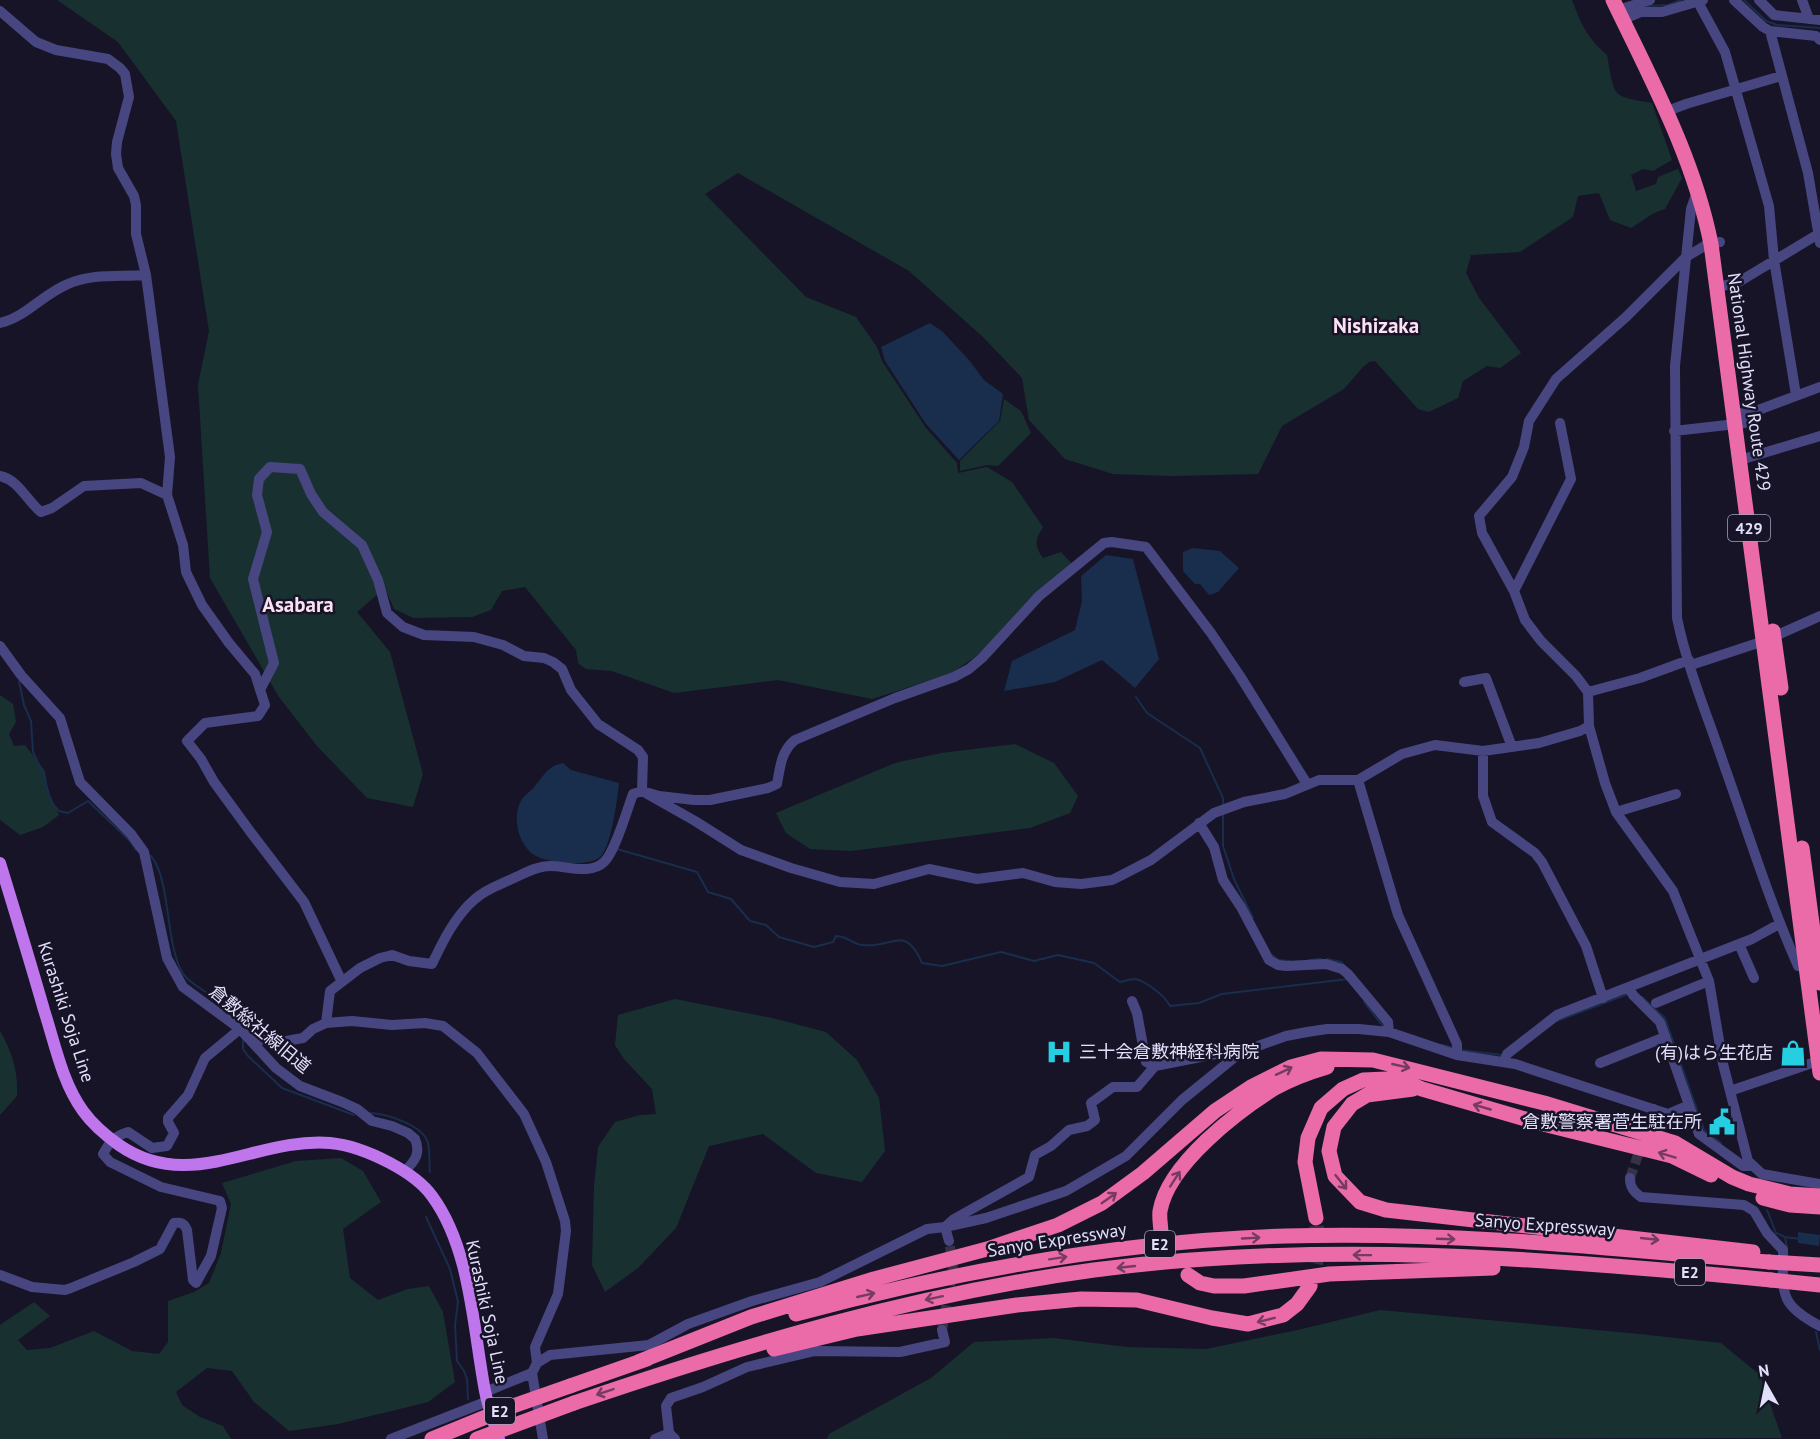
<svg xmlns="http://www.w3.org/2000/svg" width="1820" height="1439" viewBox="0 0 1820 1439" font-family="'PT Sans','Noto Sans JP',sans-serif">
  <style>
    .green { fill: #183130 }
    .water { fill: #192d4c }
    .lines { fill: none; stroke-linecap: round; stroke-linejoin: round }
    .stream { stroke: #192d4c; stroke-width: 2 }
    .minor-tunnel { stroke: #353248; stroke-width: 10; stroke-dasharray: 10 5; stroke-linecap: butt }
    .highway-tunnel { stroke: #353248; stroke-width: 15; stroke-dasharray: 15 8; stroke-linecap: butt }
    .minor { stroke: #484680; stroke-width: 10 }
    .major { stroke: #bf75ec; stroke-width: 12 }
    .highway { stroke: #ea6ba8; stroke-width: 15 }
    .highway-bridge { stroke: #ea6ba8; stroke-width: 15 }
    .oneway { stroke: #763b62 }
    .labels { text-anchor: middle; stroke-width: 5; stroke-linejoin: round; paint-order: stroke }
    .shield { fill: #171428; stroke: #a5a2bc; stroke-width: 1.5 }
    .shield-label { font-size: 16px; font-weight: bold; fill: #e2dffb }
    .street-label { font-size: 18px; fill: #e2dffb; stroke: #171428 }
    .poi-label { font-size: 18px; fill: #e2dffb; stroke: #171428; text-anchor: end }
    .quarter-label { font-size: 21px; font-weight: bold; fill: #fbe1f2; stroke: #171428 }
  </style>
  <rect width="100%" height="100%" fill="#171428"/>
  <path class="green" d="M57,0H1572C1581,24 1587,38 1607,55C1615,97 1610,96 1652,103L1672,160L1653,171L1643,169L1631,175L1636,191L1656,184L1658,177L1678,169L1682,178L1665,209C1652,212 1643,221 1631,228L1610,220L1599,193L1578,196L1573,217L1520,252L1471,255L1466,273L1479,298L1521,353L1500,368L1487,366L1463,381L1458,398L1429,412L1418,409L1375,361L1369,362L1363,367L1344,389L1282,426L1258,474L1172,476L1113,474L1065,459L1029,420L1022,378L983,337L909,271L738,173L705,194L806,297L856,317L877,347L882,361L926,428L957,463L958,473L987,467L1012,482L1043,527C1035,540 1034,545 1043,558L1061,552L1072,564L978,655L950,674L872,699L778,680L674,693L612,671L586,669L578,663L576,650L525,587L502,591L491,610L472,617L414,618L394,609L385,588L357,612L390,652L423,774L413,807L367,798L317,746L279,697L210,578L198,385L209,331L176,121L118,42Z
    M1004,399L1021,411L1031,433L998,466L987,465L960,471V461L1000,421Z
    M0,695L13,704L16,722L9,734L14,746L25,745L45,771L48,790L59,815L43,827L20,835L0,820Z
    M1015,744L1054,763L1078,796L1070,813L1030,828L851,851L810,849L786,833L776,813L895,763L941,753Z
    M675,999L772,1018L826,1032L857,1060L879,1098L885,1151L862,1182L816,1173L763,1134L709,1146L676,1228L638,1268L605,1292L592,1265L594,1187L598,1147L615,1122L640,1115L656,1114L652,1089L624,1059L615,1045L618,1015Z
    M0,1031C13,1054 18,1071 17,1096L0,1115Z
    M341,1158L363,1171L381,1202L343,1229L350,1278L378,1300L408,1289L429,1286L443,1312L455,1382L428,1402L338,1424L289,1431L254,1402L232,1371L207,1368L176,1392L182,1405L200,1417L223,1426L231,1439H0V1325L34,1302L50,1316L18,1340L27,1350L50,1348L94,1331L132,1351L159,1354L168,1342V1301L194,1292L209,1283L221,1253L231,1204L222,1183L296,1161Z
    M1380,1310L1639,1334L1721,1343L1760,1375L1782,1438L827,1439L829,1434L931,1378L974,1342L1054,1338L1127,1347L1206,1349L1302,1329Z"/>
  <path class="water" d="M930,323L942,331L969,360L984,380L1003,394L999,421L959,460L926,424L885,361L881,347Z
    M1193,548L1220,551L1239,568L1218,592L1209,595L1200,584H1195L1183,571V552Z
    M1106,555L1133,559L1159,659L1135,688L1102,660L1055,682L1004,691L1012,661L1075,630L1082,601L1081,576Z
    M563,763L571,770L619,783C617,801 612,841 602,855C593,868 549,863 536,856C518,846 511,816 522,799C526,794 532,790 535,786C544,775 548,766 563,763Z
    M1798,1232L1820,1235L1819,1246L1798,1243Z"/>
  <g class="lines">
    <path class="stream" d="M1744,0L1766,21L1777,25L1820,28
      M1647,6L1668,5L1681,0
      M19,681L24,705L31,721L33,752L43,773L49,795L51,802L59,811L68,813L88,801L129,840L136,850
      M1136,697L1147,713L1200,748L1223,798V807
      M1223,813V846L1234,879L1253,918
      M617,849L697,872L708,892L731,899L750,921L766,925L779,937L814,947L833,942L836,936C847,936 853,944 862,945C892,949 905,923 922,963L942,966L1001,952L1034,961L1058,955L1094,963L1120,982C1125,981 1130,979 1135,979C1146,981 1165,996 1170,1006L1199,1003L1222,994L1348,979
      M151,856C171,880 165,942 182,972C194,992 246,1007 247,1029
      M1272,955L1279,960L1289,961
      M1327,959L1341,962L1344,965
      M1309,960L1321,959
      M1642,997L1665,1018L1704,1130L1721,1143
      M1364,1002L1382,1025L1386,1026
      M1557,1021L1628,994
      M243,1037V1049L248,1056L282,1088L354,1115
      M1442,1045L1454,1048
      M1460,1050L1502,1055
      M371,1113C387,1114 423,1125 428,1143C430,1152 429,1163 430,1172
      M1767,1210L1776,1233L1785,1237L1787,1248
      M426,1217L450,1269L458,1302L455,1325L457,1361L464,1371L467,1379L468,1399
      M1785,1237L1800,1239
      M1816,1332L1820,1350"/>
    <path class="minor-tunnel" d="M1630,1178L1642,1143
      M942,1330L953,1268L949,1241"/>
    <path class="highway-tunnel" d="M1310,1286L1318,1252L1316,1218"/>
    <path class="minor" d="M1734,0L1763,27L1770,31L1816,36L1820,40
      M1759,0L1774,15L1820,20
      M1802,0L1809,19
      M1698,2L1725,52L1769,206L1774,260L1796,395
      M1618,10L1650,0
      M0,11L36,42L56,50L108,59L120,68L125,74L129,97L117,142L116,154L118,168L134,196L136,205V234L146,275L170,457L167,495L183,545L186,572L202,605L229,643L255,674L265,705L258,716L205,723L187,741L201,759L214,782L252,834L304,902L342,982
      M1622,20L1641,12H1662L1703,0
      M1770,31L1808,173L1820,243
      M1665,112L1686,104L1781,76
      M1697,192L1691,209L1675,366L1677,618C1687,667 1708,717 1724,765C1748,832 1769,901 1798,966L1811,964
      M1717,287L1737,283L1820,233
      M0,323C26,317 43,294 68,284C93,273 119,277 146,275
      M1734,414L1753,412L1820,387
      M1674,431L1745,423
      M1740,460L1820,436
      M0,476C19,480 27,501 41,512L52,508L84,486L141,483L167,495
      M1514,591L1571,479L1560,423
      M0,646L21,675L60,718L80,782L131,834L144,852L167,958L183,987L240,1029L276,1068L300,1086L342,1102L357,1109L372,1121L392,1126L408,1133L415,1139C421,1153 415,1161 405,1171
      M1691,665L1764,641L1820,616
      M1464,682L1486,678L1512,747
      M260,690L274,663L253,579L267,532L257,495L259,479L270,467L300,469L311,494L323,512L362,545L378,580L387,613L403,627L424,635L474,637L503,645L524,656L544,658L553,662L562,669L571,690L598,724L638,750L643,757L642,791
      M1588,692L1640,678L1689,660
      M1589,726L1605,783L1616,812L1673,891L1709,981L1723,1064L1748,1161L1762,1174L1820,1184
      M1483,751V796L1492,822L1535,853L1542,862L1586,946L1603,998
      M1358,780L1398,915L1457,1044V1055
      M642,791L695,821L741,850L791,868L840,882L874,884L929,869L977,879L1023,873L1055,882L1081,884L1112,880L1122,875L1151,860L1214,813L1244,802L1285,794L1319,780H1358L1402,754L1435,745L1483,751L1539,743L1580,731L1589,726L1588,692L1576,676L1541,641L1525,620L1514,591L1482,533L1479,516L1512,477L1524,447L1529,421L1556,379L1626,317L1686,257L1706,245L1720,242
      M1616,812L1676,794
      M1199,823L1214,847L1223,880L1241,907L1269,960L1278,965L1286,966L1326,964L1342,969L1348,974L1388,1022L1389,1032
      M1739,944L1754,978
      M1132,1001L1137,1013L1146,1062L1155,1066L1226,1052H1241
      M1656,1003L1709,981
      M326,1023L330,991L360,968L380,958L392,955L409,961L432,964C443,941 455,916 475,899C486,889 502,884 516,877C527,872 538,866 550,866C567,866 591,875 604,862C615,852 627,810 633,794L642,791L659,796L694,800H710L768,788L777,784C780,768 781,751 795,740L895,698L954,677L969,669L982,658L1039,596L1104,543L1112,542L1146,547L1211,633L1240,676L1307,784
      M248,1037H253L275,1043L303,1038L313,1029L326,1023L352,1021L392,1025L425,1023L443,1026L477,1053L524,1114L546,1162L565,1221L566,1231L558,1294L535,1347L537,1363
      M1504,1062L1507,1054L1557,1015L1752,939L1779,924
      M1600,1063L1665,1037
      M1730,1091L1818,1061
      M1689,1105L1699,1134L1743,1166H1751
      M1649,1123L1654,1109
      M1630,1178C1630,1187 1633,1191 1641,1197L1744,1205L1754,1211L1767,1233L1783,1250C1783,1293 1778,1304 1820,1326
      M945,1227L954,1219L1029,1177L1035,1155L1051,1146L1069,1130L1087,1126L1095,1120L1091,1103L1113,1087H1137L1155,1066
      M945,1227L949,1241
      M0,1275L32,1287L65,1290L71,1288L134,1262L160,1249L174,1223C181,1222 184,1223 187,1230L193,1280L196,1283L211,1256L222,1208L220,1201L161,1187L110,1162L103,1154C108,1144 116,1135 128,1132L152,1148L167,1146L174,1133L168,1122V1118L188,1095L205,1058L240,1029
      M532,1373L543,1439
      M485,1392L532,1373L537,1363L550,1355L649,1345L688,1324L752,1301L820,1282L927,1229L945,1227L986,1218L1066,1191L1126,1156L1182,1100L1241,1052L1286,1036L1307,1032L1327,1029H1359L1389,1032L1457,1055L1515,1064L1668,1114L1689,1105L1660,1022L1633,995L1629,988
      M391,1439L488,1401
      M655,1439L669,1433
      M675,1439L669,1433L666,1406L671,1398L703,1387L747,1367L815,1351L900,1352L945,1342L942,1330"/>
    <path class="major" d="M0,863C15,912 30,961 44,1010C55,1044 62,1082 83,1111C93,1125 105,1135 119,1145C190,1194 256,1137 330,1143C352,1145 371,1153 390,1163C405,1171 422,1182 432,1196C471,1249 473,1329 485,1391C488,1407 494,1423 499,1439"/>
    <path class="highway" d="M1613,0C1651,79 1694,158 1711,244L1820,1073
      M1773,631L1781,688
      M1802,848L1820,983
      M1413,1089L1367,1095L1352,1104L1334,1127L1329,1151L1335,1176L1360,1202L1386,1210L1753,1252
      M1763,1198L1790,1205L1820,1207
      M1316,1218L1305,1162L1308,1138L1321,1108L1343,1089L1363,1080L1387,1079L1403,1081L1422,1089L1539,1123L1672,1156L1711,1175
      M1161,1234C1161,1226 1159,1218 1160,1211C1168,1164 1238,1111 1275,1088C1291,1079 1310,1072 1327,1067
      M1188,1275L1200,1283L1214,1286H1244L1329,1274L1493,1268
      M796,1314C956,1271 1120,1241 1286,1236C1447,1231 1609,1248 1769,1262
      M774,1349L857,1329L1017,1305L1081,1299L1137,1300L1212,1318L1248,1324L1283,1315L1297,1304L1310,1286
      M638,1362L751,1317L874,1279L987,1249L1058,1225L1102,1203L1143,1173L1215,1111L1251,1087L1291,1067L1321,1059L1373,1060L1544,1103L1675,1143L1732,1177L1749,1184L1790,1194L1820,1196
      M570,1386L647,1359
      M574,1403C744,1345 916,1294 1094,1270C1319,1240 1547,1258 1771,1280"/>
    <path class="highway-bridge" d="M1769,1262L1820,1265
      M1771,1280L1820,1285
      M432,1439L513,1406L570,1386
      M477,1439L574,1403"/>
  </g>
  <defs><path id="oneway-shaft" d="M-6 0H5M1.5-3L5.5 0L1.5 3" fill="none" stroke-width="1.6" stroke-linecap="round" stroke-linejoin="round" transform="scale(1.5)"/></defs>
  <g class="oneway">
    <use href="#oneway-shaft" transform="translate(1401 1066) rotate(13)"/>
    <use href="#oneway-shaft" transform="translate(1284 1071) rotate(-25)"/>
    <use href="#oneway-shaft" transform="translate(1482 1107) rotate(-164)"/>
    <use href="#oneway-shaft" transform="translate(1667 1155) rotate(-163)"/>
    <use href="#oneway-shaft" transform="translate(1175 1179) rotate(-57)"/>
    <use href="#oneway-shaft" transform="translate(1341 1182) rotate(52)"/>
    <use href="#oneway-shaft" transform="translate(1109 1198) rotate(-35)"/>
    <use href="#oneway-shaft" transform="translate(1251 1238) rotate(-3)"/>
    <use href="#oneway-shaft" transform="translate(1446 1239) rotate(2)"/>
    <use href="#oneway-shaft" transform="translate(1650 1239) rotate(6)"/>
    <use href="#oneway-shaft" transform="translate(1362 1255) rotate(-179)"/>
    <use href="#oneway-shaft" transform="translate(1058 1258) rotate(-9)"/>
    <use href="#oneway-shaft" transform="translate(1126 1267) rotate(174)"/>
    <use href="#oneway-shaft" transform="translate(866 1295) rotate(-13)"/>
    <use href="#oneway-shaft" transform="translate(934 1298) rotate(168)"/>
    <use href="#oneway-shaft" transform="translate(1266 1320) rotate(166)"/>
    <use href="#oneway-shaft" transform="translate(605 1392) rotate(161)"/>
  </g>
  <defs>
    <g id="hospital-bare" transform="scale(2.07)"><path d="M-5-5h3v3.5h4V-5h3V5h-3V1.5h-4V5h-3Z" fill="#25cfe1" stroke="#171428" stroke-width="2.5" paint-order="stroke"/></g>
    <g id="shop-bare" transform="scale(2.07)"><path d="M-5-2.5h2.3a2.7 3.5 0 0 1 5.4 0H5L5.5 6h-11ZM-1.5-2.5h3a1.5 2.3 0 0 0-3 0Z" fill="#25cfe1" stroke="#171428" stroke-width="2.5" paint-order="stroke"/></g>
    <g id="civic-bare" transform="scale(2.07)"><path d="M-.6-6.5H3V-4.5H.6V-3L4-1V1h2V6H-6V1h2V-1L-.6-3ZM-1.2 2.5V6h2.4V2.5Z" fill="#25cfe1" stroke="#171428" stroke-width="2.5" paint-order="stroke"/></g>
  </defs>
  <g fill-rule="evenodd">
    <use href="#hospital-bare" x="1059" y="1052"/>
    <use href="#shop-bare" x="1793" y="1053"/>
    <use href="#civic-bare" x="1722" y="1122"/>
  </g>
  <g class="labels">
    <g class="shield">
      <rect x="1728" y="515" width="42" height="26" rx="4.5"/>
      <rect x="1145" y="1231" width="30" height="26" rx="4.5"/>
      <rect x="1675" y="1259" width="30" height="26" rx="4.5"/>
      <rect x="485" y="1398" width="30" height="26" rx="4.5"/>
    </g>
    <g class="shield-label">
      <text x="1749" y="534">429</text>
      <text x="1160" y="1250">E2</text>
      <text x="1690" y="1278">E2</text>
      <text x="500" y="1417">E2</text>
    </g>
    <g class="street-label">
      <text transform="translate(1749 382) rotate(82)" y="6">National Highway Route 429</text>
      <text transform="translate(66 1012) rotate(72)" y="6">Kurashiki Soja Line</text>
      <text transform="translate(260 1029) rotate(40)" y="6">倉敷総社線旧道</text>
      <text transform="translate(1545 1225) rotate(4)" y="6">Sanyo Expressway</text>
      <text transform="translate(1057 1240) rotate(-9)" y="6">Sanyo Expressway</text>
      <text transform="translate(487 1312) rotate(78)" y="6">Kurashiki Soja Line</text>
    </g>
    <g class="poi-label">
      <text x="1079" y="1058" text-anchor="start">三十会倉敷神経科病院</text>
      <text x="1773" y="1059">(有)はら生花店</text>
      <text x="1702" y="1128">倉敷警察署菅生駐在所</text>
    </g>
    <g class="quarter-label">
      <text x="1376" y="333">Nishizaka</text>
      <text x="298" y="612">Asabara</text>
    </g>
  </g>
  <g transform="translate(1766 1385) rotate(351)" stroke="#171428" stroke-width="4.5" paint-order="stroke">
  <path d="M0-4.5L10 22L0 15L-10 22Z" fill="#e2dffb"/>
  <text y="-9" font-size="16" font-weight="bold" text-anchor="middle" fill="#e2dffb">N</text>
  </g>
</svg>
